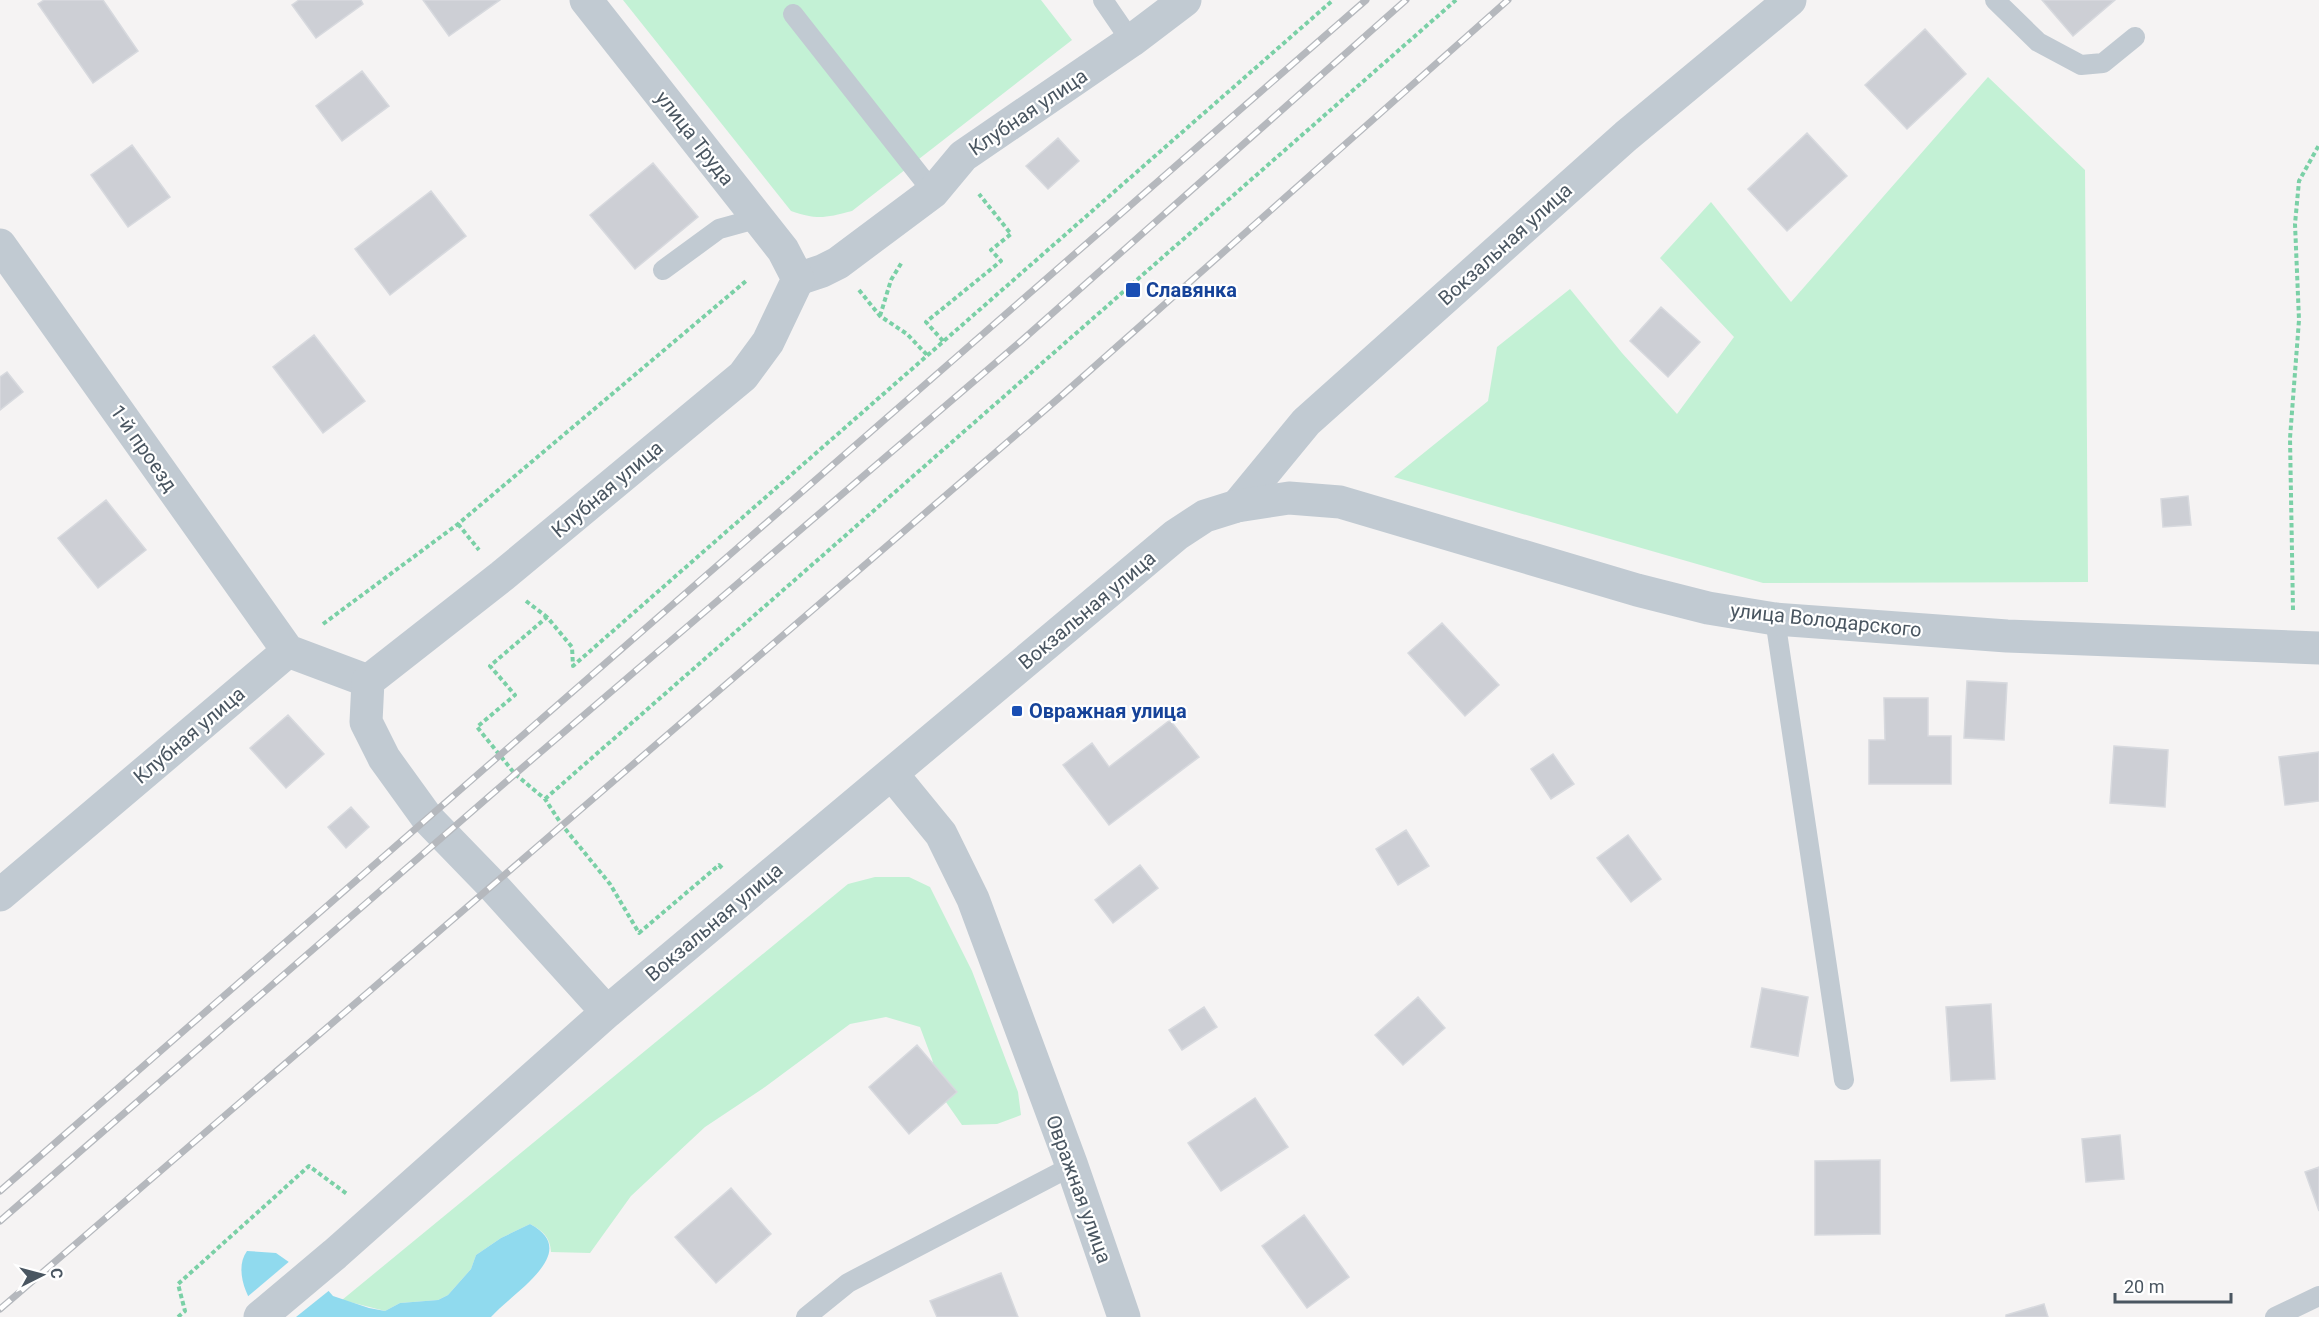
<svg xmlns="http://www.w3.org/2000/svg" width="2319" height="1317" viewBox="0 0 2319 1317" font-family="Roboto,sans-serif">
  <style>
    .green { fill: #c3f1d5 }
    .water { fill: #90daee }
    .pier { fill: #f5f3f3 }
    .building { fill: #cdcfd5; stroke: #d7d9de; stroke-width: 1.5 }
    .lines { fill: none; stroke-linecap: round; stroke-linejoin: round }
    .path { stroke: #7ad0a6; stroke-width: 4; stroke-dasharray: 4.5 3; stroke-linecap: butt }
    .service { stroke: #c1cad2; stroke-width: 20 }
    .minor { stroke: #c1cad2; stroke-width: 33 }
    .tertiary { stroke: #c1cad2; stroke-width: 33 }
    .rail-casing { stroke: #b5b8bd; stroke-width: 7 }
    .rail { stroke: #fff; stroke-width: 4.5; stroke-dasharray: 14; stroke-linecap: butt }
    .transit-dot { fill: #1a4fb4; stroke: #fff; stroke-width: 2 }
    .labels { text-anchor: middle; stroke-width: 4.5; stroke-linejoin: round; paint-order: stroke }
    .street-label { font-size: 20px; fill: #4a5661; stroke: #fff }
    .transit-label { font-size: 20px; font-weight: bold; fill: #164399; stroke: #fff; text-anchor: start }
  </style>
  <rect width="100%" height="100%" fill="#f5f3f3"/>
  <path class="green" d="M623,0H1041L1072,40L852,211C825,218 817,220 791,211Z
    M1988,77L2085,170L2088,582L1763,583L1394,477L1488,401L1497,347L1570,289L1622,353L1677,414L1734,337L1660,258L1711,202L1791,302Z
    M875,877H909L930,887L972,971L1018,1092L1021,1115L997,1124L962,1125L941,1095L932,1059L920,1027L886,1017L850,1024L765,1087L705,1127L631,1196L590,1253L551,1252C550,1237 543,1231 530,1224L501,1238L476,1255L471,1269L448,1295L438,1300L400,1303L385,1311L342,1300L848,884Z"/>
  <path class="water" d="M530,1224C583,1252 513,1292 491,1317H262C248,1302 233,1270 247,1251L276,1253L326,1288L333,1296L369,1308L385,1311L400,1303L438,1300L448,1295L471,1269L476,1255L501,1238Z"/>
  <path class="pier" d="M291,1260L320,1278L331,1289L296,1317H258L251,1310L246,1298Z"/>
  <path class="building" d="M44,0H103L138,51L93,83L38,4Z
    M299,0H361L363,4L316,38L292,5Z
    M423,0H500L449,36Z
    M2042,0H2115L2073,36Z
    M1925,29L1966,74L1907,129L1865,85Z
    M362,71L389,106L342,141L316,106Z
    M1807,133L1847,176L1787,231L1748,189Z
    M1058,138L1079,161L1048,189L1026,166Z
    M132,145L170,197L128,227L91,175Z
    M653,163L698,217L635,269L590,215Z
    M431,191L466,236L390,295L355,249Z
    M1661,307L1700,342L1668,377L1630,341Z
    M314,335L365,401L323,433L273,367Z
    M7,372L23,392L0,410V377Z
    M2188,496L2191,525L2163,527L2161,499Z
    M106,500L146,550L98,588L58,538Z
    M1442,623L1499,685L1465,716L1408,653Z
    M1967,681L2007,683L2004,740L1964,738Z
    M1884,698H1928V736H1951V784H1869V740H1885Z
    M288,715L324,754L286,788L250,748Z
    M1170,720L1199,757L1109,825L1063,765L1092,743L1109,767Z
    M2114,746L2168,750L2165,807L2110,803Z
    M2319,752V801L2285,805L2279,757Z
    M1553,754L1574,784L1551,799L1531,769Z
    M351,807L369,827L346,848L328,827Z
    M1406,830L1429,866L1398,885L1376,849Z
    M1628,835L1661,879L1631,902L1597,858Z
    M1140,865L1158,888L1113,923L1095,900Z
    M1762,988L1808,997L1798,1056L1751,1047Z
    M1418,997L1445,1028L1403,1065L1375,1035Z
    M1991,1004L1995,1079L1951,1081L1946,1007Z
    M1204,1007L1217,1027L1182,1050L1169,1030Z
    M917,1045L957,1092L909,1134L869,1087Z
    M1255,1098L1288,1147L1221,1191L1188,1143Z
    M2120,1135L2124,1179L2086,1182L2082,1139Z
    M1880,1160V1234L1815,1235V1161Z
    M2319,1167V1211L2305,1172Z
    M731,1188L771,1234L716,1283L675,1237Z
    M1304,1215L1349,1277L1307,1308L1262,1246Z
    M1001,1273L1018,1317H937L930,1301Z
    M2044,1304L2048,1317H2006V1315Z"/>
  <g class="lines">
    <path class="path" d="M859,290L880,316L907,334L927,355
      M880,316L891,280L902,262
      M943,341L926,322L1001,261L991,250L1011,234L979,194
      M458,524L479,550
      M526,601L547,617
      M2293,610L2290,438L2299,320L2295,224L2299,181L2319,145
      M323,624L458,524L746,281
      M545,799L1456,0
      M722,868L719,865L639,933L610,884L562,825L545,799L515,774L477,727L515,695L490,666L547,617L572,647L573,666L1333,0
      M178,1317L185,1311L178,1284L309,1166L347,1194"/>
    <path class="service" d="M1103,0L1131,41
      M1995,0L2038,42L2081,65L2103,63L2135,37
      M793,14L933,192
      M663,270L719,229L759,218
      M1775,619L1844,1080
      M806,1317L848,1283L1072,1166
      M2275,1317L2319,1296"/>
    <path class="minor" d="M0,245L288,651
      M798,279L822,271L838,263L933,192L963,156L1131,41L1185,0
      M1237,506L1306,422L1626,136L1790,0
      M288,651L368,681
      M892,774L941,834L973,899L1072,1166L1124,1317
      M0,895L288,651"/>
    <path class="tertiary" d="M586,0L783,250L798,279L768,342L743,376L502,576L368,681L366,722L384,758L428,819L492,885L607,1012
      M260,1317L335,1254L607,1012L1176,535L1205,516L1237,506L1289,498L1340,502L1637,590L1708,608L1775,619L2007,636L2319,648"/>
    <g class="rail-casing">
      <path id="rail" d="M0,1191L1366,0
        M0,1221L515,774L1020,342L1406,0
        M0,1309L1060,397L1508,0"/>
    </g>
    <use href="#rail" class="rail"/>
  </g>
  <g class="transit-dot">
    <rect x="1125" y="282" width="16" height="16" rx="3"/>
    <rect x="1011" y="705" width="12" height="12" rx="3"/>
  </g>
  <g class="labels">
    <g class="street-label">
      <text transform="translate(1028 112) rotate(-34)" y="7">Клубная улица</text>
      <text transform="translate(695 138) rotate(52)" y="7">улица Труда</text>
      <text transform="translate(1505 244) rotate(-42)" y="7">Вокзальная улица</text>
      <text transform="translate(144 448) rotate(55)" y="7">1-й проезд</text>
      <text transform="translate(607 489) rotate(-40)" y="7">Клубная улица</text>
      <text transform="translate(1087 610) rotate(-40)" y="7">Вокзальная улица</text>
      <text transform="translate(1826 620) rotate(6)" y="7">улица Володарского</text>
      <text transform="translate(189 735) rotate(-40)" y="7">Клубная улица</text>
      <text transform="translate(714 922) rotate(-40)" y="7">Вокзальная улица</text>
      <text transform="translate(1079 1189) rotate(70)" y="7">Овражная улица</text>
    </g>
    <g class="transit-label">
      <text x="1146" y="297">Славянка</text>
      <text x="1029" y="718">Овражная улица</text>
    </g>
  </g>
  <g transform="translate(42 1275) rotate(84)" stroke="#ffffff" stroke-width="4.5" paint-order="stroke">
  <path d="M0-4.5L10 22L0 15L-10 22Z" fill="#4a5661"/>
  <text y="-9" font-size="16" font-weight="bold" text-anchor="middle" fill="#4a5661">С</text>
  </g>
  <path d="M2115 1293v9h116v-9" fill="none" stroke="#4a5661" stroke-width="3"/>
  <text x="2124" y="1293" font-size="18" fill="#4a5661" stroke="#ffffff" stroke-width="4.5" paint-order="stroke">20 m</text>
</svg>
